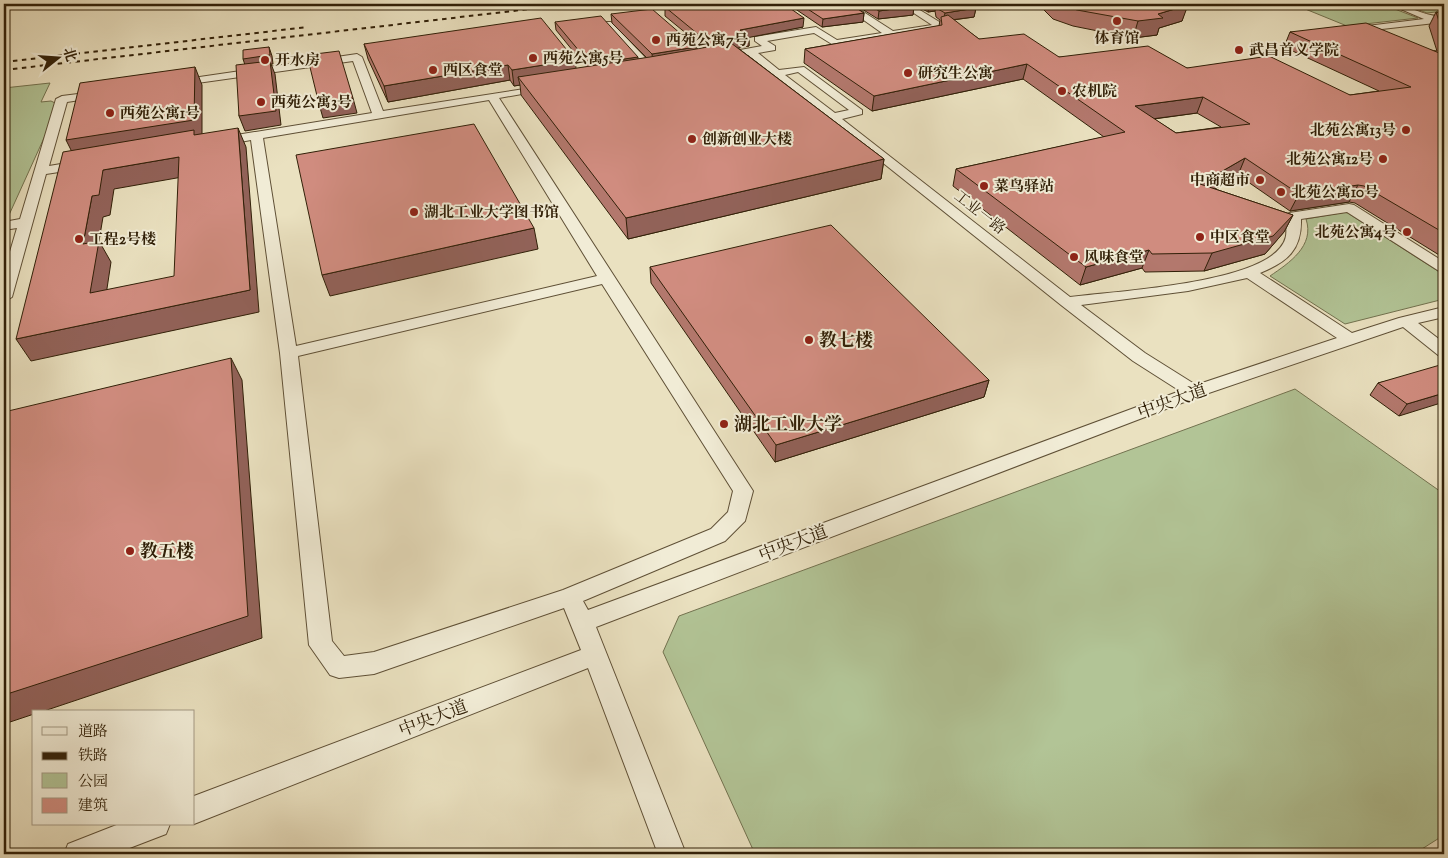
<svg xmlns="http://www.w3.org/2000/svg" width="1448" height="858" viewBox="0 0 1448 858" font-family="'Sorts Mill Goudy','Noto Serif SC',serif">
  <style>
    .green { fill: #b2c496; stroke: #72724f }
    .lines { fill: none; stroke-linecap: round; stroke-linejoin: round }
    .street-casing { stroke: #5f5036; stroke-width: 2 }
    .street { fill: #f1ecd6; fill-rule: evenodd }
    .rail { stroke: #312008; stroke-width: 2; stroke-dasharray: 4.5 4.5; stroke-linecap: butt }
    .wall { fill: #b3786d; stroke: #312008; fill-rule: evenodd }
    .shaded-wall { fill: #926259; stroke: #312008 }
    .building { fill: #d08c7f; stroke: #312008; fill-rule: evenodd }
    .poi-dot { fill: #8f2418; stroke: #f1ecd6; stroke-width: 2 }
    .labels { text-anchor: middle; stroke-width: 4; stroke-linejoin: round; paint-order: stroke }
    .far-poi-label { font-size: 15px; font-weight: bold; fill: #312008; stroke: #f1ecd6; text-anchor: start }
    .far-street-label { font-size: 15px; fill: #312008; stroke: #f1ecd6 }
    .poi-label { font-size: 18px; font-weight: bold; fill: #312008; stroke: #f1ecd6; text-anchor: start }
    .street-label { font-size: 18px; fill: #312008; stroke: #f1ecd6 }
  </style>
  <rect width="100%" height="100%" fill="#eae1c0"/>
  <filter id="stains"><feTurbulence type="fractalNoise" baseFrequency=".004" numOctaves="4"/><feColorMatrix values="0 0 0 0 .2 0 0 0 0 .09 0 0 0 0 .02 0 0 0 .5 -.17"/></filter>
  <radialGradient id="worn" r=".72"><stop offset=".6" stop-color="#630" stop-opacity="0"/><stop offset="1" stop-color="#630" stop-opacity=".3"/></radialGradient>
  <path class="green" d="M1293,4H1382L1418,18L1347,26Z
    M1403,4H1444V11L1427,13Z
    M50,83L41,102L51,101L59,105L9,215L4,216V88Z
    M1346,212L1444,275V299L1345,324L1270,276C1289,263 1315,246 1306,219Z
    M1295,389L1444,494V835L1414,854H755L663,652L679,616Z"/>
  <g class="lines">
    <g class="street-casing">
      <path id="street" d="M841,4H851L893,31L932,25L900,4H910L946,26L941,29L835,46L814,33L767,41L775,46V50L758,53L779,70L804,67L862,110V114L842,119L1070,297C1116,291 1251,284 1280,248C1292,234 1282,224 1289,213L1349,204L1354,205L1444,262V272L1439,271L1347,212L1301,219C1302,250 1287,262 1260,273L1352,333L1399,318L1444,307V317L1418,323L1444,343V356L1438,355L1403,327L1200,396L596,627L686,854H658L588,668L194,824V796L581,650L564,608L374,674L339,678L330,675L309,645L280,353L251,140L218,146L212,142L218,138L372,113L353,61L176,86L172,85V81L357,54L362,57L383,111L550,85V89L499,98L753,491L745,521L725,541L583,601L588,610L1180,391L1133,361L1061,305L748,55L718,60L713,57L718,54L762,46L755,41V37L816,27L837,40L882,33ZM798,72L849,110L835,113L785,75ZM489,100L597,276L296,346L263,138ZM1247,278L1337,338L1196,385L1145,353L1081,305L1188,291ZM602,284L733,491L728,512L711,529L563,590L374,652L344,656L332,641L298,356Z
        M1389,4C1408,4 1425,18 1444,16V22L1364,31L1362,29L1367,26L1424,19Z
        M605,22H611L655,68V72H647L605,26Z
        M102,91L108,94L106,96L67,102L49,166L85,160L91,164L85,168L46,174L12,297L4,302V272L17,228L4,230V222L20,219L56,99L62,96Z
        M119,824H170L166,834L114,854H64L68,844Z"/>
    </g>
    <use href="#street" class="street"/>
    <path class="rail" d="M4,62L308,27
      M4,70L573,4"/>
  </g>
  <path class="wall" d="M788,4H850L864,13L863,22L822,27Z
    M854,4H910L914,6L913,15L878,19Z
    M913,4H967L976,8L974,17L953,20L979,39L1059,57L1187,68L1350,95L1379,91L1284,47L1290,32L1437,51L1429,26L1436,12L1444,15V258L1355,203L1349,202L1290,211L1238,175L1215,189L1293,215L1284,232L1265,254L1204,271L1145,272L1142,268L1080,285L953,186L956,169L1104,137L1023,79L872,111L804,63L805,49L939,26L940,20L936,17L935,11L928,12ZM1197,113L1221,127L1176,133L1154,119Z
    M1043,4H1187L1182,21L1159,28L1157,35L1133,38L1073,26L1053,19L1042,8Z
    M665,7L803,27L749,37V46L738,48L884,159L881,179L628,239L521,95L520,85L514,86L510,80L388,102L368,59L364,44L576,69L586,67L556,30L555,22L638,59L647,58L612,23L611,14L696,47V49L704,48L665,16Z
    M650,267L989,380L984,397L775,462L651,283Z
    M1444,368L1399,416L1370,395L1378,383Z"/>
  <path class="shaded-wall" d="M929,4H937L935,11L928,12Z
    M1188,5L1182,21L1159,28L1157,35L1133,38L1138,21L1158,14Z
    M914,6L913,15L878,19L879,11Z
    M976,8L974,17L943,21L945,13Z
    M864,13L863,22L822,27L823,19Z
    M804,18L803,27L741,39L749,38V46L711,53L710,44L740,30Z
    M269,47L272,56L273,64H271L275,74L281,125L245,131L239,116L246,68L243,59Z
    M696,47V56L653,63L652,54Z
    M638,57V66L591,73L590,64Z
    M575,60L577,76L518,77L520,85L514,86L512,70Z
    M1027,64L1023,79L872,111L874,96Z
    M508,65L510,80L388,102L384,86Z
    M195,67L202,85V138L76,160L66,140Z
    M1203,97L1197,113L1129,122L1135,106Z
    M353,98L357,113L323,118L319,104Z
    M238,128L246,147L259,312L31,361L16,339L250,290Z
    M179,157L188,176L114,189L110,215L103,217L99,241L111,262L103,315L90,293L83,244L92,196L103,170Z
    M1245,158L1238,175L1193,201L1200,184Z
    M884,159L881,179L628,239L626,218Z
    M1358,185L1349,202L1290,211L1299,194Z
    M1293,215L1284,232L1265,254L1204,271L1212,253Z
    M534,228L538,249L330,296L322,275Z
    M1149,250L1142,268L1080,285L1086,267Z
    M231,358L242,380L262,638L41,712H34V714L4,724V695Z
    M989,380L984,397L775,462L776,445Z
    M1444,393V402L1399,416L1407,404Z"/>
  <path class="building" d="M689,4H784L804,18L740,30L749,38L710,44L665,7Z
    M800,4H850L864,13L823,19Z
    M868,4H910L914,6L879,11Z
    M937,4H967L976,8L945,13L938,9Z
    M1059,4H1187L1188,5L1158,14L1163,18L1138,21L1077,10Z
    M652,9L696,47L652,54L611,14Z
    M1436,12L1444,15V37Z
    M948,15L979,39L1024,34L1059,57L1148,46L1187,68L1269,56L1350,95L1411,87L1290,32L1366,23L1444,55V233L1364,186L1358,185L1299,194L1245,158L1200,184L1293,215L1273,236L1212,253L1152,254L1149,250L1086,267L956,169L1125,132L1027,64L874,96L805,49L942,25L941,17ZM1203,97L1250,124L1176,133L1135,106Z
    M601,16L638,57L590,64L555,22Z
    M541,18L575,60L512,70L508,65L384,86L364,44Z
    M731,43L884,159L626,218L518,77L650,57Z
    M269,47L270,55L243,59V50Z
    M339,51L353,98L319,104L307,55Z
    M270,61L276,111L239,116L236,65Z
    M195,67L194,120L66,140L80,83Z
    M474,124L534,228L322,275L296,155Z
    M238,128L250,290L16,339L63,152L194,130V135ZM179,157L174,276L90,293L99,241L83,244L92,196L99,195L103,170Z
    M831,225L989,380L776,445L650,267Z
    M231,358L248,616L4,695V412Z
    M1440,365L1444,368V393L1407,404L1378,383Z"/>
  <g class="poi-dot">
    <circle cx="1117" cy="21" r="5"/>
    <circle cx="656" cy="40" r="5"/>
    <circle cx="1239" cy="50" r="5"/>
    <circle cx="533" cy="58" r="5"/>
    <circle cx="265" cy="60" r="5"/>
    <circle cx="433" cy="70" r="5"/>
    <circle cx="908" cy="73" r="5"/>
    <circle cx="1062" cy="91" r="5"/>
    <circle cx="261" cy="102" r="5"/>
    <circle cx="110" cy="113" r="5"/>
    <circle cx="1406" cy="130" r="5"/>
    <circle cx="692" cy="139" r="5"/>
    <circle cx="1383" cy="159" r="5"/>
    <circle cx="1260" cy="180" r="5"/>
    <circle cx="984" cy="186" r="5"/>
    <circle cx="1281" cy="192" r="5"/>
    <circle cx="414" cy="212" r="5"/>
    <circle cx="1407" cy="232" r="5"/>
    <circle cx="1200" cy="237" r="5"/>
    <circle cx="79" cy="239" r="5"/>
    <circle cx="1074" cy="257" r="5"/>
    <circle cx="809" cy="340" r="5"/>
    <circle cx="724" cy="424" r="5"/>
    <circle cx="130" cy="551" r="5"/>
  </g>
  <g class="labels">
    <g class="far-poi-label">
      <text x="1117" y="43" text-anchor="middle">体育馆</text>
      <text x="666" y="45">西苑公寓7号</text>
      <text x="1249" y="55">武昌首义学院</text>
      <text x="543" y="63">西苑公寓5号</text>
      <text x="275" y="65">开水房</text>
      <text x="443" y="75">西区食堂</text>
      <text x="918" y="78">研究生公寓</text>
      <text x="1072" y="96">农机院</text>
      <text x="271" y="107">西苑公寓3号</text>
      <text x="120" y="118">西苑公寓1号</text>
      <text x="1396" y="135" text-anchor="end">北苑公寓13号</text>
      <text x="702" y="144">创新创业大楼</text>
      <text x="1373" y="164" text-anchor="end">北苑公寓12号</text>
      <text x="1250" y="185" text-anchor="end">中商超市</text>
      <text x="994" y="191">菜鸟驿站</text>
      <text x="1291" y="197">北苑公寓10号</text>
      <text x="424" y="217">湖北工业大学图书馆</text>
      <text x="1397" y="237" text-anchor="end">北苑公寓4号</text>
      <text x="1210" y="242">中区食堂</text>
      <text x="89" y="244">工程2号楼</text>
      <text x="1084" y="262">风味食堂</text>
    </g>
    <g class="far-street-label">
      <text transform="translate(980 212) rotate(38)" y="5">工业一路</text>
    </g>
    <g class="poi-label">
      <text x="819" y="346">教七楼</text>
      <text x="734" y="430">湖北工业大学</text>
      <text x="140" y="557">教五楼</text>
    </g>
    <g class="street-label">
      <text transform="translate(1172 401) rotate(-20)" y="6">中央大道</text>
      <text transform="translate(793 543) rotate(-21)" y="6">中央大道</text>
      <text transform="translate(433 718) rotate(-21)" y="6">中央大道</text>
    </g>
  </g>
  <rect width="1448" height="858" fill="none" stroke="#eae1c0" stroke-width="20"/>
  <rect x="5" y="5" width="1438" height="848" fill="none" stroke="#312008" stroke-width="2.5"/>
  <rect x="10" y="10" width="1428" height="838" fill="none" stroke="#312008"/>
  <rect x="32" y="710" width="162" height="115" fill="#f1ecd6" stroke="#a49a84"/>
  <rect x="42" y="727" width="25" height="8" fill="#f1ecd6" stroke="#a49a84"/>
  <text x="78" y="736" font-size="15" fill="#312008">道路</text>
  <rect x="42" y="752" width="25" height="8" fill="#312008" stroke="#a49a84"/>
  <text x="78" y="760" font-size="15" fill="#312008">铁路</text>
  <rect x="42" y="773" width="25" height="15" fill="#b2c496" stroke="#a49a84"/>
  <text x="78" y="786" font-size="15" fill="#312008">公园</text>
  <rect x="42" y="798" width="25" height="15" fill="#d08c7f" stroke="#a49a84"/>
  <text x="78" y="810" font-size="15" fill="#312008">建筑</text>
  <g transform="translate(58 58) rotate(73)" stroke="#f1ecd6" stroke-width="4" paint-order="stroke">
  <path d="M0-4L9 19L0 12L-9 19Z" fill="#312008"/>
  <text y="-8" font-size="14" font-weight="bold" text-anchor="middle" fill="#312008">北</text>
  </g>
  <rect width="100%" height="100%" filter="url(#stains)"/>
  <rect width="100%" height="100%" fill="url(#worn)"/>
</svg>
